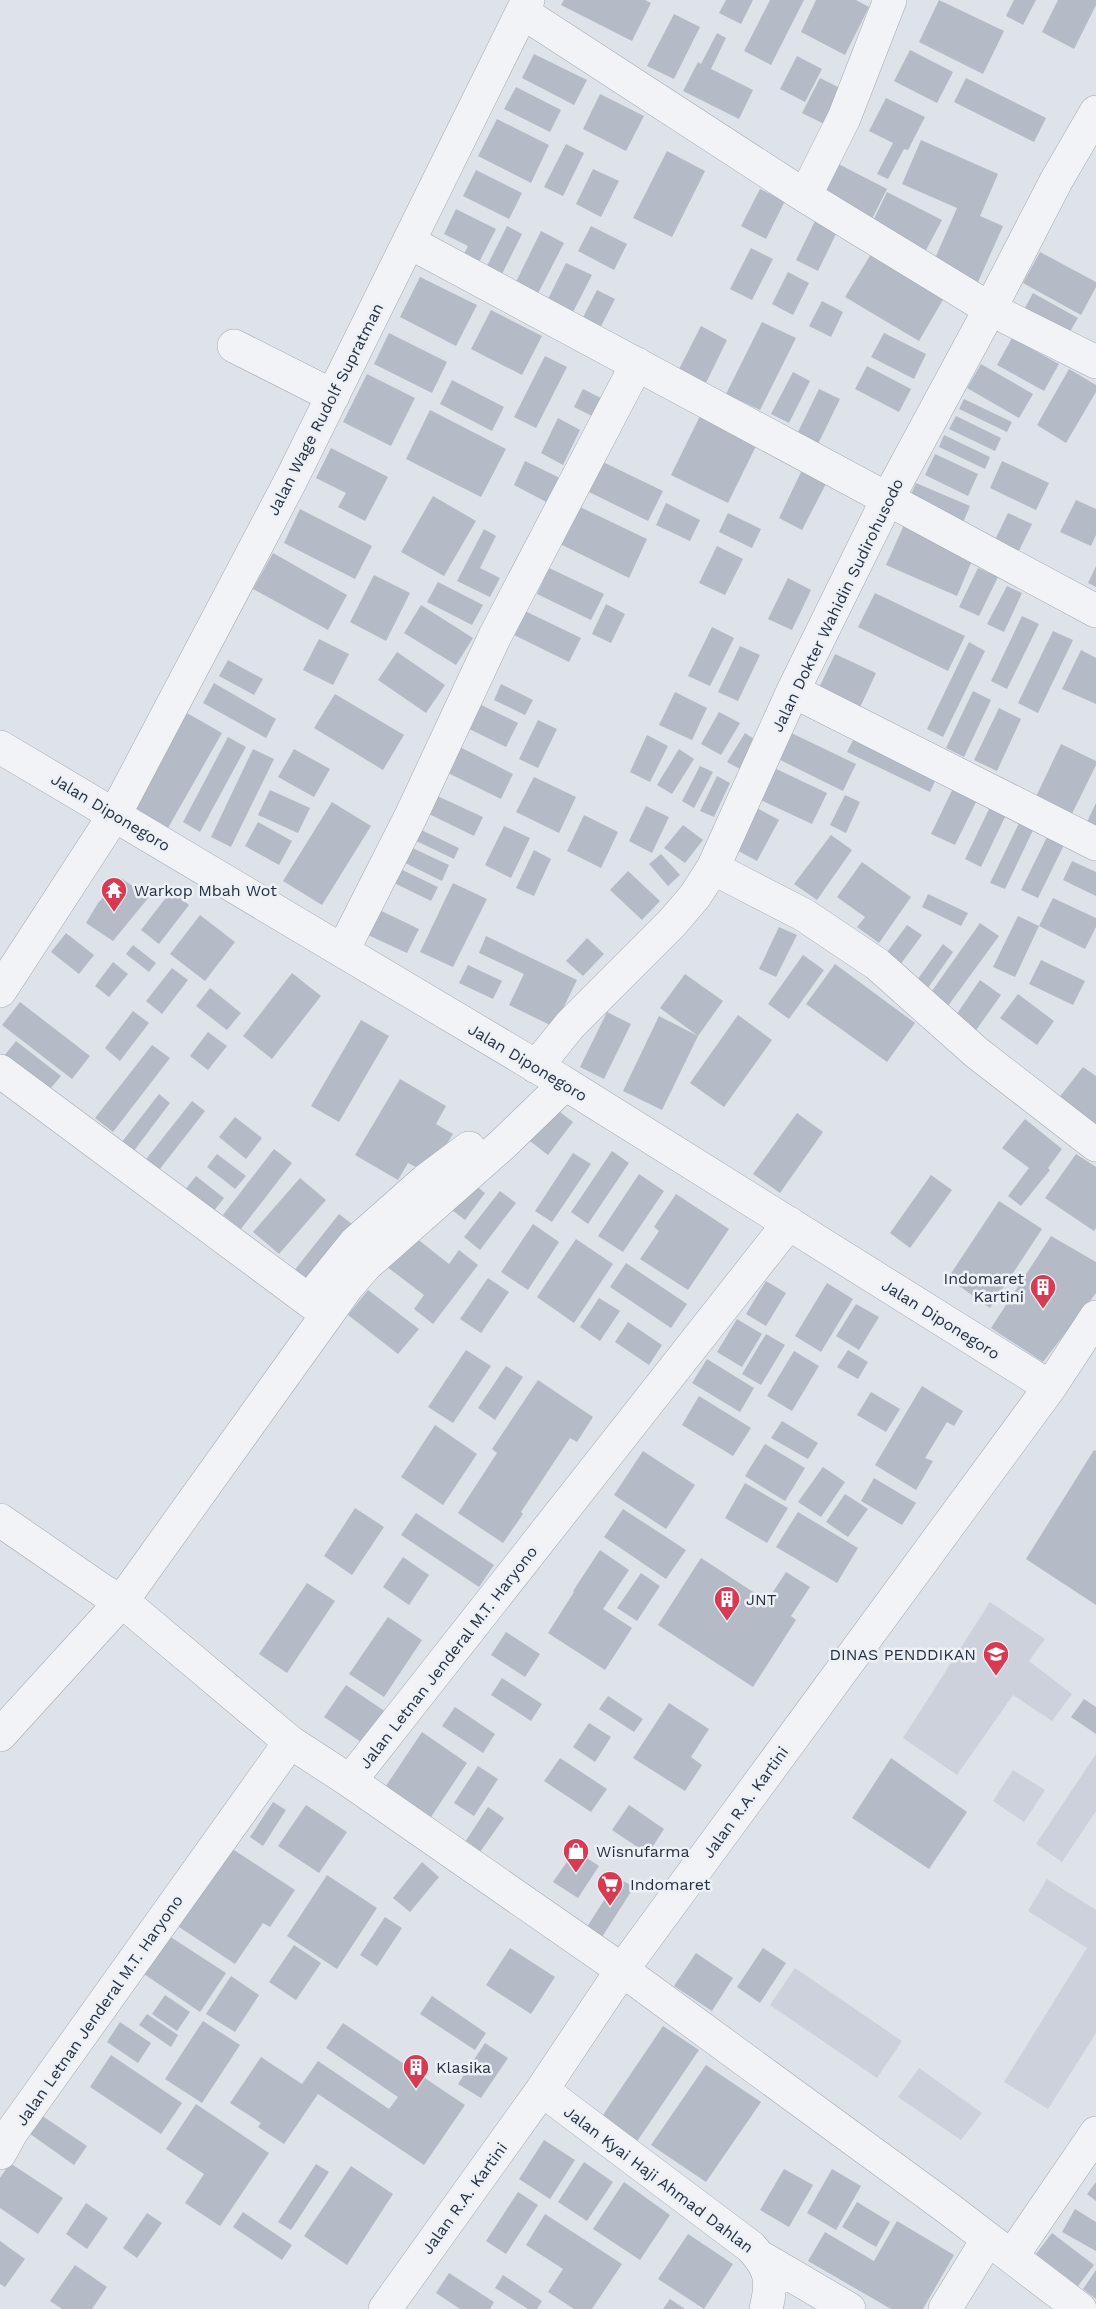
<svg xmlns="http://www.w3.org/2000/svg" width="1096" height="2309" viewBox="0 0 1096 2309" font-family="'Work Sans',sans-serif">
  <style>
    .built { fill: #ccd1db }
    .building { fill: #b5bbc6 }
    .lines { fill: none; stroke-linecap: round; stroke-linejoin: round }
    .minor-casing { stroke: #a3a9b3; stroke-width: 34 }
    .minor { stroke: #f1f3f7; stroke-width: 33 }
    .labels { text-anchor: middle; stroke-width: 5; stroke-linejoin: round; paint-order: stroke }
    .street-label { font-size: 16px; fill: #263041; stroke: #edf1f6 }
    .poi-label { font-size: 16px; fill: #263041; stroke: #edf1f6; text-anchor: start }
  </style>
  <rect width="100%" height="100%" fill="#dee2e9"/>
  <path class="built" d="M990,1602L1045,1639L1029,1661L1072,1694L1052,1721L1013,1695L957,1775L903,1738Z
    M1096,1754V1811L1062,1862L1036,1844Z
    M1013,1770L1045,1790L1024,1822L993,1801Z
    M1047,1879L1096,1910V2033L1048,2109L1004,2082L1087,1948L1028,1911Z
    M795,1968L902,2041L877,2078L770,2005Z
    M919,2068L982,2113L961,2140L898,2097Z"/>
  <path class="building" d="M564,0H645L651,3L632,41L561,5Z
    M726,0H753L741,24L719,13Z
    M770,0H804L771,65L744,51Z
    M816,0H856L869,7L845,55L801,32Z
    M939,0L1004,31L983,74L919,42Z
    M1014,0H1036L1023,25L1006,16Z
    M1058,0H1096V5L1074,49L1042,32Z
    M674,14L700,27L674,79L647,66Z
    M717,33L726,38L711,69L753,90L739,119L683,91L698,62L701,64Z
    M910,50L953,72L937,103L894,81Z
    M534,54L587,80L574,105L522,78Z
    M797,56L822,69L805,102L780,89Z
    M820,78L848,92L830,127L802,113Z
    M966,78L1046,118L1034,142L954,102Z
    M516,87L561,110L550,132L504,109Z
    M600,94L644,116L626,151L583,129Z
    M886,98L925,117L908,150L904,149L888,179L877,174L893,143L869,131Z
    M497,119L549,145L531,183L478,156Z
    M921,140L998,174L980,216L1003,226L978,282L933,263L957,208L902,184Z
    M566,144L584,153L563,196L544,187Z
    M667,151L705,171L672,237L633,218Z
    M827,158L887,189L872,219L812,189Z
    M593,169L619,181L601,217L576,204Z
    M476,170L522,193L509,219L463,196Z
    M760,189L785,201L766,239L741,226Z
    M887,192L942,220L925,252L871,225Z
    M456,209L496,229L474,272L459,264L468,246L444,234Z
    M815,221L837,232L818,271L796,260Z
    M507,226L522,234L499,280L484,272Z
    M591,226L627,244L614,270L578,251Z
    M541,231L564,243L533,303L511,292Z
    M751,248L773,259L752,300L730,289Z
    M1040,252L1096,282V287L1081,315L1023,283Z
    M871,254L944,298L919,341L845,297Z
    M566,263L592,275L572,314L547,301Z
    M788,272L809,283L793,315L772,304Z
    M420,277L477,305L456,346L400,317Z
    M597,290L615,299L596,336L578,327Z
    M1033,293L1078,318L1064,342L1020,317Z
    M822,301L843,312L831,337L809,326Z
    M491,310L542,336L522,375L471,349Z
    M762,322L796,338L760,410L726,394Z
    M701,326L727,340L702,391L675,377Z
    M389,333L447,362L432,393L374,364Z
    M884,333L926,354L914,379L871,357Z
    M1012,338L1059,364L1044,391L997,365Z
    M545,356L567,367L536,428L514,417Z
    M981,364L1033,394L1019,418L967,388Z
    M867,366L911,389L899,412L855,389Z
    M1069,369L1096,385V392L1066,443L1037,425Z
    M793,372L810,381L789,423L771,414Z
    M367,374L415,398L391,446L343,422Z
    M452,380L504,407L492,431L440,404Z
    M583,389L603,399L594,417L574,407Z
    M819,389L840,399L818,444L797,434Z
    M964,399L1012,422L1007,432L959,409Z
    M430,410L506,449L481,497L406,459Z
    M700,416L757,444L728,503L671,475Z
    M956,416L1001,438L995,451L949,429Z
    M558,418L580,430L563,465L541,453Z
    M944,435L990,457L985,469L939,447Z
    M331,448L388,477L365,521L338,507L346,493L316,478Z
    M935,454L978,474L968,496L925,475Z
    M525,461L562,479L550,504L514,485Z
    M1002,461L1049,483L1036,510L990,488Z
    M603,462L663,491L648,521L589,492Z
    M803,468L828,480L802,530L779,518Z
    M916,483L970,506L960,530L906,506Z
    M433,496L476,521L444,576L401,552Z
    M1076,500L1096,509V535L1091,546L1060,532Z
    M666,503L700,520L690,541L656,525Z
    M578,506L647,539L629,578L560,544Z
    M300,509L372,546L355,579L284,543Z
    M728,513L761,529L752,548L719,532Z
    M1008,513L1032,524L1013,563L989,552Z
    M904,525L974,556L957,596L886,565Z
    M484,529L496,536L480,568L500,578L490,597L457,581Z
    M717,546L743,559L725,595L699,583Z
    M273,553L347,595L328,630L253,589Z
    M1096,566V587L1088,583Z
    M549,568L604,594L591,620L537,594Z
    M978,568L998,577L979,616L959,607Z
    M374,575L410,593L386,641L350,622Z
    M788,578L811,590L792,630L768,619Z
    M438,582L483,605L472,625L427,602Z
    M1007,586L1022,593L1004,632L987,624Z
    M875,593L965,636L948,671L858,627Z
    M606,604L625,614L611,643L592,634Z
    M421,605L473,638L456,665L404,633Z
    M525,611L581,638L569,662L514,635Z
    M1022,616L1039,624L1007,689L991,681Z
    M712,627L734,638L710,686L688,676Z
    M1053,631L1073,640L1038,713L1018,703Z
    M319,639L349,654L333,685L303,670Z
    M969,642L985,651L943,737L927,729Z
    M740,646L760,655L738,701L718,692Z
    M1081,650L1096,658V704L1062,689Z
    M397,652L445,685L426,713L378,680Z
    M835,654L876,673L857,714L816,694Z
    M228,660L263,679L254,695L219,676Z
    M214,683L276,719L266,738L203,703Z
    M501,684L533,700L525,715L494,700Z
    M973,691L991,700L964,757L946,748Z
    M675,692L707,708L692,740L659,725Z
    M335,694L404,735L383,770L314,728Z
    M471,700L518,723L506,747L459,724Z
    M999,708L1021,719L997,771L974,760Z
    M719,712L740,723L721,755L701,744Z
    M187,713L222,733L168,828L133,809Z
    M538,720L557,729L538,768L519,759Z
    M859,728L941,768L930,792L847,752Z
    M783,729L856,764L843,791L770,755Z
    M745,733L757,741L740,769L727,762Z
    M647,735L668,746L650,782L630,772Z
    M228,737L246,747L200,832L183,822Z
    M1061,744L1096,761V765L1069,820L1033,803Z
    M456,745L513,774L501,799L444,771Z
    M253,749L274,759L231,847L211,837Z
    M294,749L330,769L314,797L278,777Z
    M679,749L694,759L672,794L657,785Z
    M700,766L713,772L694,808L682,801Z
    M770,766L827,793L812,824L756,798Z
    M717,776L730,783L714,817L700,811Z
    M534,777L576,797L559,833L516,812Z
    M956,782L980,794L955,845L931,834Z
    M270,790L310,808L298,833L258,815Z
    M433,794L483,817L474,836L425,812Z
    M845,795L860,802L846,833L830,825Z
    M332,802L371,826L322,905L283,881Z
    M1096,803V831L1085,826Z
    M646,806L669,817L652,853L629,841Z
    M753,806L779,820L757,861L731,847Z
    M990,807L1006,815L981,867L965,859Z
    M584,815L618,832L601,868L567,851Z
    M1021,819L1035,826L1005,889L990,883Z
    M258,822L292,841L279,865L245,846Z
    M683,825L703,840L685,863L664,848Z
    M504,826L530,838L511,878L485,865Z
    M415,827L459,848L454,859L410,838Z
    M1049,833L1066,841L1038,898L1021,890Z
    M831,835L852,850L817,900L794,884Z
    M406,845L449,865L442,881L399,860Z
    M534,850L551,859L534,896L516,888Z
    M661,854L680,875L668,886L649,864Z
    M1072,861L1096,872V896L1063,880Z
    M862,862L911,897L879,943L857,927L865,917L837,897Z
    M392,865L438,887L431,901L386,879Z
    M628,871L660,901L642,920L610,890Z
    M121,878L149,897L113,941L86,923L98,903Z
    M453,883L487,899L453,967L420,952Z
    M171,891L189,905L159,944L141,930Z
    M928,894L968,913L961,926L922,907Z
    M1053,898L1096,918V927L1085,949L1039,926Z
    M369,905L419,929L407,953L357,930Z
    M200,915L235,942L205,981L170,954Z
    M1018,916L1039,926L1015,977L993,967Z
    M980,923L999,936L945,1010L927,998Z
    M907,925L922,935L900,965L885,955Z
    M779,927L797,935L776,977L759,969Z
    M66,933L94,955L79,974L51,952Z
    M486,936L577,980L554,1027L509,1005L524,974L479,953Z
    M587,938L604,954L583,976L566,961Z
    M943,944L953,952L923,995L912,987Z
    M133,945L156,963L149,972L126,954Z
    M803,955L824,970L789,1019L768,1004Z
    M1041,960L1085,981L1073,1005L1029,984Z
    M113,962L128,974L109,997L95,986Z
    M835,964L915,1023L887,1062L806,1004Z
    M468,965L502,981L493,999L459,983Z
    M172,968L188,980L162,1014L146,1001Z
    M292,973L321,996L272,1059L243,1036Z
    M685,974L723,1001L698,1036L660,1008Z
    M980,980L1001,995L974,1033L954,1018Z
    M210,988L241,1013L227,1030L196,1006Z
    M1018,994L1054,1021L1037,1045L1000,1018Z
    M20,1002L90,1056L72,1079L2,1025Z
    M133,1011L149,1023L120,1061L105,1048Z
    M607,1012L631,1024L604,1079L580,1067Z
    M738,1015L772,1040L724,1107L690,1083Z
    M659,1016L698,1036L662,1110L623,1091Z
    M361,1020L389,1036L339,1122L311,1106Z
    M208,1032L227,1046L208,1070L190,1056Z
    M16,1041L61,1076L44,1096L0,1061Z
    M152,1045L170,1058L113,1132L95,1118Z
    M1083,1067L1096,1076V1127L1058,1099Z
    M400,1079L446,1106L436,1124L453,1134L429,1174L408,1163L398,1180L355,1155Z
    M159,1094L170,1103L130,1156L118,1147Z
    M192,1101L205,1111L156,1174L143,1163Z
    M551,1105L573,1122L548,1155L526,1138Z
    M797,1113L823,1132L780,1193L753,1174Z
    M235,1117L262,1138L246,1159L219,1137Z
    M1025,1119L1062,1149L1048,1168L1050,1170L1021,1206L1008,1196L1029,1168L1002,1148Z
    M274,1149L292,1163L241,1229L223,1215Z
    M612,1151L629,1163L588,1224L571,1212Z
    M573,1153L591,1164L552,1222L535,1211Z
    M217,1154L246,1176L235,1189L207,1167Z
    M1076,1154L1096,1167V1228L1094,1231L1045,1198Z
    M639,1174L664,1191L623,1252L598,1236Z
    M931,1175L952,1190L910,1248L890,1233Z
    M196,1176L224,1198L209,1217L181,1195Z
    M300,1178L326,1200L279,1254L253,1232Z
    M469,1180L485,1193L465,1220L448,1207Z
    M500,1191L516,1203L480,1250L464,1237Z
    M676,1194L729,1229L688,1290L640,1259L659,1231L654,1227Z
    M999,1201L1042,1229L990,1308L948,1278Z
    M339,1214L361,1231L313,1293L290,1276Z
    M533,1224L559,1242L528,1290L501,1272Z
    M411,1234L449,1264L459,1250L478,1265L433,1324L414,1309L424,1295L386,1266Z
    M1051,1236L1096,1262V1293L1043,1362L991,1328Z
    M576,1239L613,1264L574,1323L537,1297Z
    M626,1263L687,1304L671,1328L610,1287Z
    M488,1278L509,1292L481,1333L460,1319Z
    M766,1281L786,1293L766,1326L746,1314Z
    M827,1283L853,1299L821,1352L795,1336Z
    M368,1290L419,1329L398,1354L348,1315Z
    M599,1298L620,1311L600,1341L580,1327Z
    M856,1304L879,1317L859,1350L836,1336Z
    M737,1319L762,1334L742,1367L717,1352Z
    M628,1322L662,1345L649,1365L615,1342Z
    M766,1334L785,1345L761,1385L742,1374Z
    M466,1350L491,1366L453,1423L428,1407Z
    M848,1350L868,1362L858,1379L837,1367Z
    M794,1351L819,1366L792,1411L767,1396Z
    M707,1359L754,1388L740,1412L692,1383Z
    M506,1366L523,1377L495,1420L478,1408Z
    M538,1380L593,1417L577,1442L570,1438L521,1512L523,1514L503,1543L458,1513L497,1453L492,1449Z
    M922,1386L963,1411L954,1426L947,1422L925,1458L933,1461L916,1490L875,1465Z
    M871,1392L900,1409L886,1432L857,1415Z
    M699,1396L751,1428L733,1456L682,1425Z
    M782,1421L818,1443L808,1459L771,1438Z
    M435,1425L477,1454L443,1505L401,1477Z
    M765,1444L805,1468L785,1501L745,1476Z
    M1094,1450L1096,1451V1605L1026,1559Z
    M643,1451L695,1485L666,1529L614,1495Z
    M823,1467L845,1482L821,1517L798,1502Z
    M874,1478L916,1503L902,1525L861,1501Z
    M745,1483L788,1508L767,1543L725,1518Z
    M845,1494L868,1509L848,1537L826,1522Z
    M355,1508L384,1527L352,1575L324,1556Z
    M623,1509L686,1550L666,1579L604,1537Z
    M798,1512L858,1548L837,1583L776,1547Z
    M416,1513L494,1565L479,1587L401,1535Z
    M600,1550L629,1570L603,1609L632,1628L605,1670L548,1633L574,1592L573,1591Z
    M403,1557L429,1575L409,1605L383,1587Z
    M701,1558L767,1601L786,1572L810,1587L791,1616L796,1620L753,1687L658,1625Z
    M641,1573L660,1586L637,1621L617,1608Z
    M307,1583L335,1601L287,1673L259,1654Z
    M388,1617L422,1640L384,1697L349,1674Z
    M506,1632L540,1654L525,1677L491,1655Z
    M502,1678L542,1704L531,1721L491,1695Z
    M346,1685L389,1714L367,1746L324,1717Z
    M608,1696L643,1719L634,1732L599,1709Z
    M1084,1699L1096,1707V1734L1071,1717Z
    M669,1703L709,1729L691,1757L702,1765L685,1791L633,1758Z
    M455,1707L495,1734L483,1753L442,1726Z
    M589,1723L611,1737L595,1762L573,1747Z
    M422,1732L467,1763L425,1826L380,1795Z
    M560,1758L607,1789L591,1812L544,1781Z
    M891,1758L967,1812L929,1869L852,1818Z
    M478,1766L498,1779L474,1816L454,1803Z
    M273,1802L286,1810L263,1846L250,1837Z
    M306,1805L347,1832L319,1873L278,1846Z
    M629,1805L664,1829L648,1854L612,1830Z
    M488,1807L504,1818L480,1852L465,1842Z
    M228,1846L295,1890L270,1927L263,1923L235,1964L176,1925Z
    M575,1850L599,1866L578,1898L553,1882Z
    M422,1862L439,1877L410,1912L393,1898Z
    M327,1875L377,1908L337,1969L287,1936Z
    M618,1878L634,1887L602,1937L587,1927Z
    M385,1917L402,1928L377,1966L360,1955Z
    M169,1936L226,1973L200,2012L144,1974Z
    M294,1945L321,1963L296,2000L269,1982Z
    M510,1948L555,1977L531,2014L486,1985Z
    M763,1948L786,1963L760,2003L737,1987Z
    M696,1953L733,1978L712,2011L674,1986Z
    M231,1976L259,1995L235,2032L206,2014Z
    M165,1995L190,2012L177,2031L152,2014Z
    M432,1996L486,2033L475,2050L420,2014Z
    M147,2014L178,2035L171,2047L139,2025Z
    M203,2021L240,2045L202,2103L165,2079Z
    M120,2022L151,2043L138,2063L107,2042Z
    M343,2023L465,2105L424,2165L318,2094L284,2144L258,2127L261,2123L230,2103L261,2057L302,2084L318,2061L389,2109L398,2097L326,2048Z
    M663,2026L699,2050L636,2143L601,2118Z
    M485,2043L508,2058L481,2098L458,2084Z
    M111,2055L182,2103L161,2134L90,2087Z
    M706,2065L761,2102L706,2182L651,2145Z
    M196,2104L269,2153L220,2226L185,2203L204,2174L166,2149Z
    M38,2113L87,2146L74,2165L26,2131Z
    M544,2140L575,2160L550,2199L519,2179Z
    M584,2162L613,2182L587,2221L558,2202Z
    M10,2163L63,2198L38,2234L0,2208V2178Z
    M316,2164L329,2172L291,2230L278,2222Z
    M351,2166L393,2194L347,2265L304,2236Z
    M784,2169L813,2185L789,2227L760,2210Z
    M832,2169L861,2186L836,2230L807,2213Z
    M624,2182L670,2215L640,2260L593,2229Z
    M1096,2182V2201L1087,2194Z
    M518,2192L538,2205L506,2254L486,2241Z
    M857,2202L890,2222L876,2247L842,2227Z
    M86,2203L108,2218L87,2249L66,2234Z
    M1075,2209L1096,2222V2251L1062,2232Z
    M243,2212L292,2245L282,2260L233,2227Z
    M147,2213L162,2223L137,2258L123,2248Z
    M545,2214L622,2264L592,2309H574L548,2292L563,2269L526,2245Z
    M897,2221L954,2255L923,2309H891L808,2261L825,2232L874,2261Z
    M1052,2233L1094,2265L1078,2286L1036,2254Z
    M688,2234L733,2264L704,2309L658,2279Z
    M0,2241L25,2259L5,2287L0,2284Z
    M75,2265L107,2287L92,2309H62L50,2301Z
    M1096,2270V2299L1083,2289Z
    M449,2273L494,2302L490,2309H460L436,2293Z
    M503,2275L542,2301L537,2309H528L495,2288Z
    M670,2299L685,2309H663Z"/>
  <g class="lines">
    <g class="minor-casing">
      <path id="minor" d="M522,12L805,196L990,309L1096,362
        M805,196L844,118L890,0
        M409,242L1096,611
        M234,346L333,396
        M793,691L1096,844
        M0,747L561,1081L1050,1387
        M713,868L804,915L877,964L977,1053L1096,1145
        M343,950L411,816L495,636L637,364
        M0,991L115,814L291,480L528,0
        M536,1067L570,1025L672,923L695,896L713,868L793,691L887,500L990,309L1056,181L1096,112
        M0,1071L327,1314
        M309,1300L356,1242L425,1181L469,1148
        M0,1520L103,1591L122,1601L290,1742
        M0,1735L122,1601L347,1287L366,1265L503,1144L565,1084
        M350,1781L622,1970L949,2209L1080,2309
        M542,2090L751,2247C771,2269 773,2280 766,2309
        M0,2153L11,2133L290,1742L350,1781L789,1223
        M1012,2256L1096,2133
        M762,2258L849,2309
        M385,2309L542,2090L622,1970L1050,1387L1096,1317
        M945,2309L988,2239"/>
    </g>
    <use href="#minor" class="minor"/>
  </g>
  <defs>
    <g id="temple-pin" transform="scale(1.35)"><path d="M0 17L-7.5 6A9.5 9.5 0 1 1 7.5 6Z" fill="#d83953" stroke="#edf1f6"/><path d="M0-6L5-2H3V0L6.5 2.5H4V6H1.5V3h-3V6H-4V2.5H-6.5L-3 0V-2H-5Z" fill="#fff"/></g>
    <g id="building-pin" transform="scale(1.35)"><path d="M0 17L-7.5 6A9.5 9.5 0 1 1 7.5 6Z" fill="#d83953" stroke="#edf1f6"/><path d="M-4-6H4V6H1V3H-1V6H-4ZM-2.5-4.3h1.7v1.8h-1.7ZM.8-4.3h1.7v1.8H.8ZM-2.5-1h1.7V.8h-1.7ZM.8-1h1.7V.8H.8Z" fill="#fff"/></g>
    <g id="school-pin" transform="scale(1.35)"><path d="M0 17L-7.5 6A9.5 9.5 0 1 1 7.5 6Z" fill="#d83953" stroke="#edf1f6"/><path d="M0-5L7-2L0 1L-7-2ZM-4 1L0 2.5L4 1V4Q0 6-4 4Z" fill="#fff"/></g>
    <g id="shop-pin" transform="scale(1.35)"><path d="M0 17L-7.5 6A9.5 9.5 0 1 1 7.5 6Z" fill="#d83953" stroke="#edf1f6"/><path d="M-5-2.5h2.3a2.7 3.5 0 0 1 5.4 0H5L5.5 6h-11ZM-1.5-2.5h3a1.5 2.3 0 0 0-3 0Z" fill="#fff"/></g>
    <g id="supermarket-pin" transform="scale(1.35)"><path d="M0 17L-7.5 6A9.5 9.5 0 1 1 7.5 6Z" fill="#d83953" stroke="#edf1f6"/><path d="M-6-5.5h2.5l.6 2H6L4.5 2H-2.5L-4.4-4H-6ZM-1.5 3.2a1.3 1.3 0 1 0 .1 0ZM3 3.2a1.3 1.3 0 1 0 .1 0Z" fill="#fff"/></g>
  </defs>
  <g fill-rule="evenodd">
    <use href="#temple-pin" x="114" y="890"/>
    <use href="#building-pin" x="1043" y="1287"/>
    <use href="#building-pin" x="727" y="1599"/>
    <use href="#school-pin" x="996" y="1654"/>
    <use href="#shop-pin" x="576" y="1851"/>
    <use href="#supermarket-pin" x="610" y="1884"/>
    <use href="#building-pin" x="416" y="2067"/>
  </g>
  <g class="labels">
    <g class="street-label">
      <text transform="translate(325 409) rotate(-63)" y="6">Jalan Wage Rudolf Supratman</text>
      <text transform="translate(837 605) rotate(-64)" y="6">Jalan Dokter Wahidin Sudirohusodo</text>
      <text transform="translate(111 812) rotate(31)" y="6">Jalan Diponegoro</text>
      <text transform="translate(528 1062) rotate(31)" y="6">Jalan Diponegoro</text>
      <text transform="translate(941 1319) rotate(32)" y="6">Jalan Diponegoro</text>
      <text transform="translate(448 1657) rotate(-52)" y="6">Jalan Letnan Jenderal M.T. Haryono</text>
      <text transform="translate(745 1802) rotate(-54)" y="6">Jalan R.A. Kartini</text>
      <text transform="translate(99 2010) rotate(-55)" y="6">Jalan Letnan Jenderal M.T. Haryono</text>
      <text transform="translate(659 2179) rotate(37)" y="6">Jalan Kyai Haji Ahmad Dahlan</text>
      <text transform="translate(464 2198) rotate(-54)" y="6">Jalan R.A. Kartini</text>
    </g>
    <g class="poi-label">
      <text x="134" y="896">Warkop Mbah Wot</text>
      <text x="1024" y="1284" text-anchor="end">Indomaret<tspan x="1024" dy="18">Kartini</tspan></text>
      <text x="746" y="1605">JNT</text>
      <text x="976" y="1660" text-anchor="end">DINAS PENDDIKAN</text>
      <text x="596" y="1857">Wisnufarma</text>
      <text x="630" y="1890">Indomaret</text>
      <text x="436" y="2073">Klasika</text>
    </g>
  </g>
</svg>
